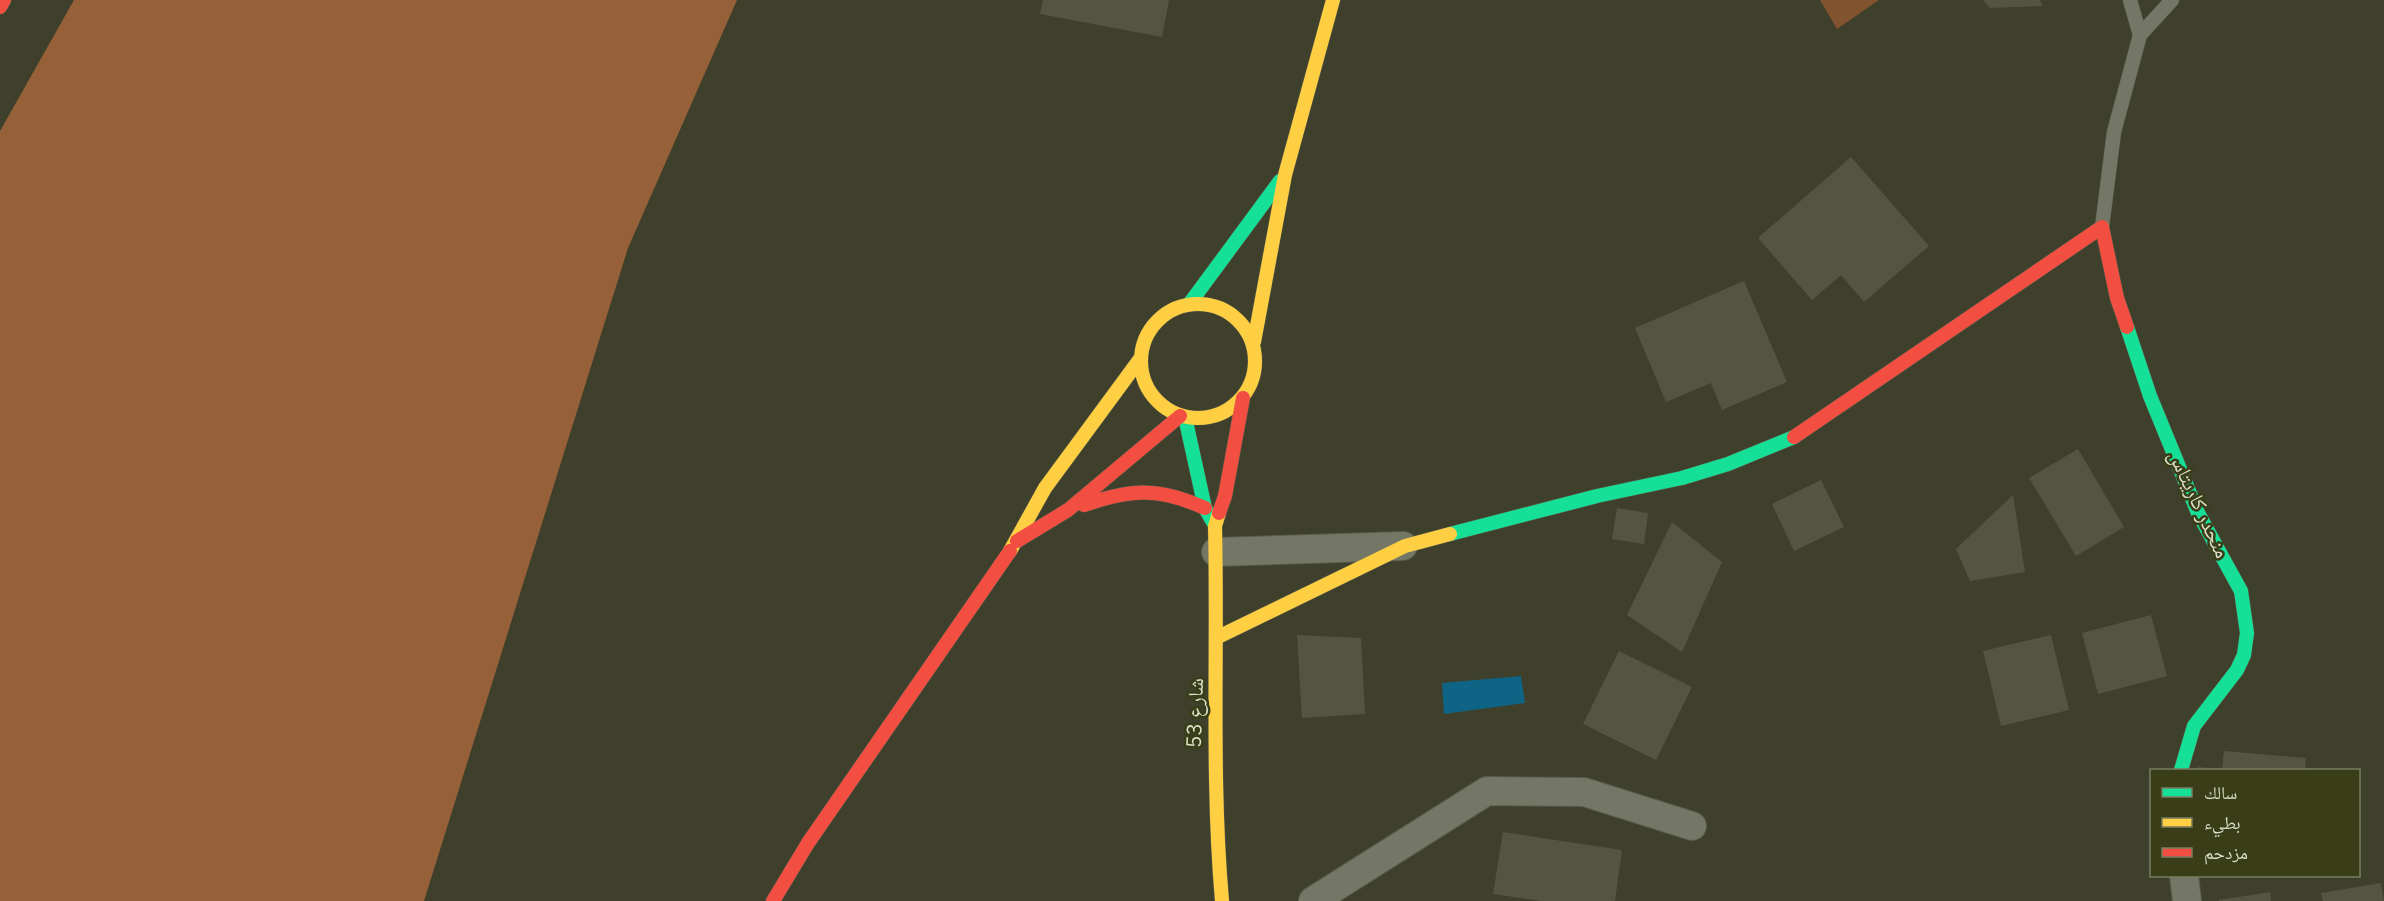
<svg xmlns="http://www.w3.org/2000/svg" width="2384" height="901" viewBox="0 0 2384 901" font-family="'IBM Plex Sans','Noto Naskh Arabic',sans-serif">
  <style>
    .green { fill: #82532f }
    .forest { fill: #966038 }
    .water { fill: #0f6486 }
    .building { fill: #555443 }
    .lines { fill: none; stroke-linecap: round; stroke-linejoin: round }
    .lane-casing { stroke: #5b5c4a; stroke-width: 15 }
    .street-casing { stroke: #5b5c4a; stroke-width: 30 }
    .fast-casing { stroke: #5b5c4a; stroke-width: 15 }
    .slow-casing { stroke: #5b5c4a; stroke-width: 15 }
    .jam-casing { stroke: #5b5c4a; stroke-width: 15 }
    .lane { stroke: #747666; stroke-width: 14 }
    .street { stroke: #747666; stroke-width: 28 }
    .fast { stroke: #16e098; stroke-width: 14 }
    .slow { stroke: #ffcf43; stroke-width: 14 }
    .jam { stroke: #f24e42; stroke-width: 14 }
    .labels { text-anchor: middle; stroke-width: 5; stroke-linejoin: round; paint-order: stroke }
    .street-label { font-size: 21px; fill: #dbdec9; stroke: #393d18 }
  </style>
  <rect width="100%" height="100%" fill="#3e402b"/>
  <path class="green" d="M1820,0H1879L1837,29Z"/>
  <path class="forest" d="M74,0H737L628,248L424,901H0V131Z"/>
  <path class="water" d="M1521,676L1525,703L1444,714L1442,683Z"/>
  <path class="building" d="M1043,0H1169L1162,37L1040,14Z
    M1983,0H2040L2043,6L1990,8Z
    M1851,157L1929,246L1864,302L1841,275L1812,300L1758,238Z
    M1744,281L1787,382L1722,410L1711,383L1666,402L1635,328Z
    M2078,449L2124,527L2076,556L2029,478Z
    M1821,480L1844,527L1794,551L1772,504Z
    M2013,495L2025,572L1970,581L1956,549Z
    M1617,508L1648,513L1644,544L1612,539Z
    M1672,522L1722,562L1682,652L1627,615Z
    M2151,615L2167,676L2098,694L2082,633Z
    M1297,635L1361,638L1365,714L1302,718Z
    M2051,635L2069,710L2001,726L1983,651Z
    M1619,651L1692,687L1656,760L1583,724Z
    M2224,751L2306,758L2305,770H2222Z
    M2198,767L2221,769V770H2198Z
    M1503,832L1622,850L1615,901H1541L1493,894Z
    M2381,883L2384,901H2323L2321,893Z
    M2270,892L2271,901H2219V900Z"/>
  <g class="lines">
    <g class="lane-casing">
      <path id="lane" d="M2130,0L2140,35
        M2102,227L2114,132L2140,35L2172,0"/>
    </g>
    <g class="street-casing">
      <path id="street" d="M1216,552L1403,546
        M2184,876L2187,901
        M1313,901L1487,791L1584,792L1692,826"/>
    </g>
    <g class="fast-casing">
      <path id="fast" d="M1190,303L1280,181
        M2127,327L2150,396L2198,513L2241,591L2247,633L2244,655L2237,670L2194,726L2181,770
        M1185,417L1205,508L1213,522
        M1450,534L1597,496L1682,478L1728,464L1794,437"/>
    </g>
    <g class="slow-casing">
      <path id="slow" d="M1141 361a57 57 0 1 1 114 0a57 57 0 1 1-114 0Z
        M1254,342L1285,175L1333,0
        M1219,513L1215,526C1218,651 1211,776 1222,901
        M1010,551L1045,488L1140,359
        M1218,637L1405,546L1450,534"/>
    </g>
    <g class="jam-casing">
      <path id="jam" d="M0,7L4,0
        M1794,437L2102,227L2117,298L2127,327
        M1084,505C1132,489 1158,487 1205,508
        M1219,513L1225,496L1243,398
        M1017,541L1068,510L1180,416
        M773,901L808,843L1010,551"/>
    </g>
    <use href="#lane" class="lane"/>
    <use href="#street" class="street"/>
    <use href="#fast" class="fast"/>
    <use href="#slow" class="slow"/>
    <use href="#jam" class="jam"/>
  </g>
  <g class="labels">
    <g class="street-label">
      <text transform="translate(2199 504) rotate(65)" y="7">منحدر كاريتاس</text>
      <text transform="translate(1195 713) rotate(-88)" y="7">شارع 53</text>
    </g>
  </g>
  <rect x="2150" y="769" width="210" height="108" fill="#393d18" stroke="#7a7d5f" stroke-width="1.5"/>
  <rect x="2162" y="788" width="30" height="9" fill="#16e098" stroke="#7a7d5f" stroke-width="1.5"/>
  <text x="2204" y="799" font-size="18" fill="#dbdec9">سالك</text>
  <rect x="2162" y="818" width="30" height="9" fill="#ffcf43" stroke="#7a7d5f" stroke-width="1.5"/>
  <text x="2204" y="829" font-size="18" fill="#dbdec9">بطيء</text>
  <rect x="2162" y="848" width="30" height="9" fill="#f24e42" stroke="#7a7d5f" stroke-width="1.5"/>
  <text x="2204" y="859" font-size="18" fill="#dbdec9">مزدحم</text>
</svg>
